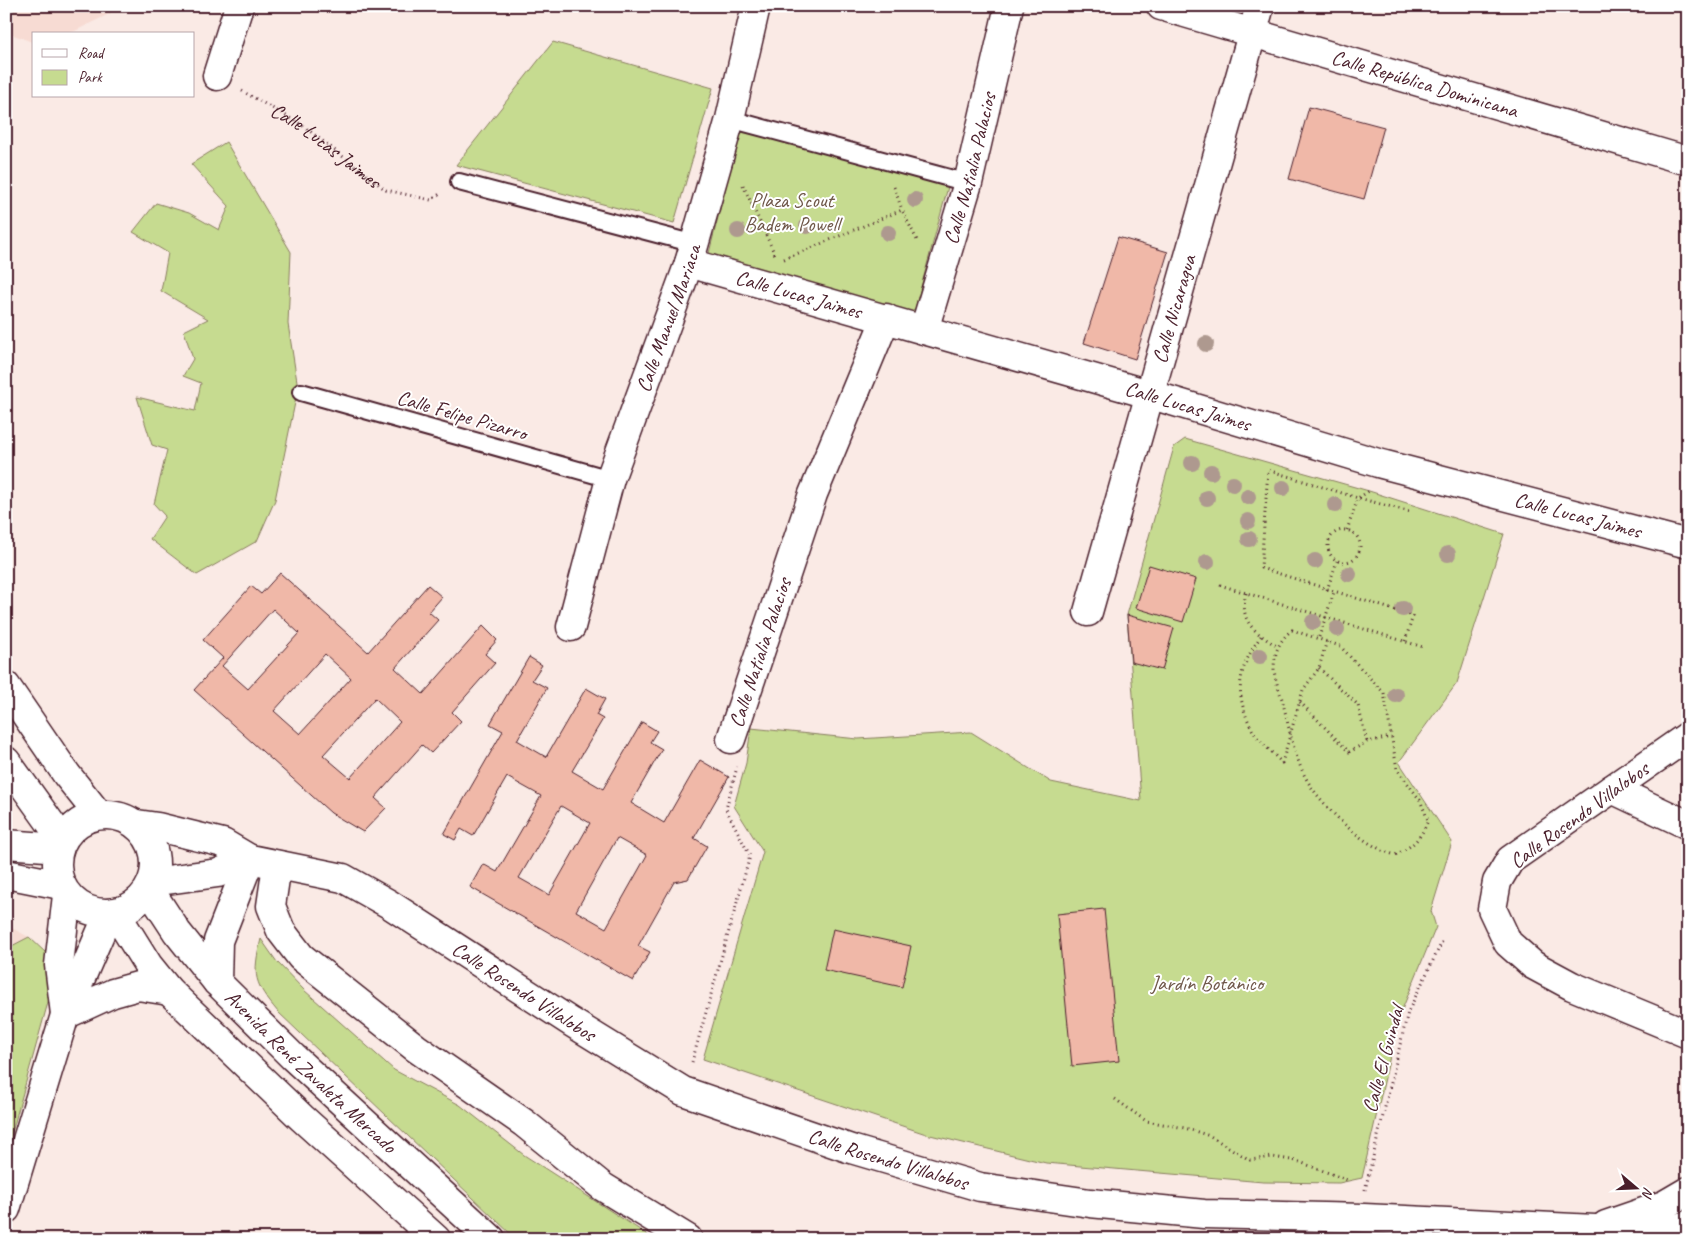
<svg xmlns="http://www.w3.org/2000/svg" width="1694" height="1245" viewBox="0 0 1694 1245" font-family="Caveat,sans-serif">
  <style>
    .built { fill: #f7dbd3 }
    .green { fill: #c6db90; stroke: #887d5e }
    .building { fill: #f0b8a8; stroke: #4a1f2b; fill-rule: evenodd }
    .lines { fill: none; stroke-linecap: round; stroke-linejoin: round }
    .lane-casing { stroke: #4a1f2b; stroke-width: 20 }
    .street-casing { stroke: #4a1f2b; stroke-width: 31 }
    .secondary-casing { stroke: #4a1f2b; stroke-width: 31 }
    .path { stroke: #4a1f2b; stroke-width: 3; stroke-dasharray: 1 4; stroke-linecap: butt }
    .lane { stroke: #fff; stroke-width: 16 }
    .street { stroke: #fff; stroke-width: 28 }
    .secondary { stroke: #fff; stroke-width: 28 }
    .tree { fill: #ae998f }
    .labels { text-anchor: middle; stroke-width: 4; stroke-linejoin: round; paint-order: stroke }
    .street-label { font-size: 21px; fill: #4a1f2b; stroke: #fff }
    .park-label { font-size: 21px; fill: #6f5749; stroke: #fff }
  </style>
  <rect width="100%" height="100%" fill="#faeae5"/>
  <filter id="ink" filterUnits="userSpaceOnUse"><feTurbulence type="fractalNoise" baseFrequency=".02" numOctaves="2"/><feDisplacementMap in="SourceGraphic" scale="10" xChannelSelector="R" yChannelSelector="G"/><feConvolveMatrix kernelMatrix="1 2 1 2 8 2 1 2 1" color-interpolation-filters="sRGB"/></filter>
  <g filter="url(#ink)">
    <path class="built" d="M6,6H107L111,13L75,31L64,34H34L32,42L6,32Z
      M6,925L29,937L6,949Z"/>
    <path class="green" d="M553,42L713,88L674,223L456,165Z
      M740,130L948,187L914,313L708,257Z
      M226,142L291,252L288,324L298,388L275,500L257,541L197,575L150,539L165,516L154,504L167,450L152,445L137,397L195,411L201,383L183,376L193,359L184,331L208,319L161,291L168,253L133,232L156,203L189,213L219,230L229,206L191,164Z
      M1185,439L1369,491L1504,534L1457,683L1399,762L1452,842L1431,911L1436,927L1399,1017L1362,1178L1339,1183L1263,1182L1046,1163L926,1134L703,1059L763,852L734,806L746,763L751,728L858,739L971,732L1051,782L1141,801L1127,615L1174,447Z
      M29,937L46,953L52,988L6,1154V949Z
      M261,939L277,962L304,990L394,1070L460,1105L524,1155L654,1239H516L278,1012C254,983 252,976 261,939Z"/>
    <path class="building" d="M1309,107L1384,127L1364,199L1289,179Z
      M1118,237L1168,252L1135,359L1084,343Z
      M1149,565L1196,579L1183,622L1136,608Z
      M280,573L368,652L428,585L442,597L429,612L438,620L395,668L423,694L483,626L497,640L485,654L495,663L452,712L461,721L431,753L422,745L375,798L386,808L363,832L331,813L194,690L223,658L203,640L251,586L261,594ZM273,609L299,633L248,689L222,666ZM325,654L351,678L300,734L274,711ZM375,698L400,722L350,778L323,755Z
      M1127,615L1174,628L1162,670L1131,662Z
      M529,657L542,665L532,680L547,688L517,740L546,757L586,688L605,699L596,715L603,719L572,771L603,789L642,722L657,731L650,742L662,749L631,803L664,823L700,760L729,777L694,838L707,846L688,879L674,882L638,946L650,952L633,981L470,887L483,864L497,872L541,796L507,777L473,836L461,829L455,840L444,834L503,731L490,724ZM561,806L590,823L549,895L519,878ZM617,838L647,855L606,928L576,911Z
      M1104,909L1119,1061L1072,1066L1057,914Z
      M833,929L911,946L902,987L824,970Z"/>
    <g class="lines">
      <g class="lane-casing">
        <path id="lane" d="M730,119L968,183
          M459,182L695,244
          M301,392L610,479"/>
      </g>
      <g class="street-casing">
        <g id="street">
          <path id="s2" d="M1161,6L1688,161"/>
          <path d="M217,76L239,6"/>
          <path id="s3" d="M689,263L1152,395L1378,463L1688,544"/>
          <path id="s4" d="M924,330L968,183L1009,6"/>
          <path id="s5" d="M1088,612L1260,6"/>
          <path id="s6" d="M571,627L610,479L689,263L730,119L756,6"/>
          <path id="s7" d="M731,739L813,494L886,318"/>
          <path d="M1612,789L1688,825"/>
          <path d="M277,865L271,906L281,931L301,957L416,1048L524,1123L603,1187L688,1239"/>
        </g>
      </g>
      <g class="secondary-casing">
        <g id="secondary">
          <path d="M6,686L67,775L98,814"/>
          <path d="M1688,736L1510,860L1497,882L1492,909L1508,943L1533,965L1572,986L1688,1034"/>
          <path d="M6,761L62,839"/>
          <circle cx="106" cy="864" r="49"/>
          <path id="s8" d="M137,824L158,827L223,843L250,859L343,878L389,904L571,1022L683,1091L851,1149L980,1187L1090,1203L1204,1214L1364,1218L1595,1229L1655,1233L1688,1225"/>
          <path d="M6,844L59,848"/>
          <path d="M6,874L61,885"/>
          <path d="M152,882L218,873L250,859"/>
          <path id="s9" d="M149,889L177,932L217,982L293,1057L491,1239"/>
          <path d="M115,912L148,965L169,991L302,1118L436,1239"/>
          <path d="M217,982L218,941L250,859"/>
          <path d="M65,1014L59,965L67,895"/>
          <path d="M65,1015L113,993L138,986L169,991"/>
          <path d="M6,1209L65,1015L109,913"/>
          <path d="M1606,1225L1664,1205L1688,1191"/>
        </g>
      </g>
      <g class="path">
        <path id="s1" d="M242,91L302,125L386,190L431,200L440,194"/>
        <path d="M743,185L776,257"/>
        <path d="M894,187L902,210"/>
        <path d="M784,259L902,210L918,242"/>
        <circle cx="1344" cy="546" r="16"/>
        <path d="M1347,530L1358,498L1369,491"/>
        <path d="M1220,585L1423,647"/>
        <path d="M1327,590L1337,561"/>
        <path d="M1246,593C1239,623 1254,631 1278,647"/>
        <path d="M1292,630L1340,646L1384,693L1397,769L1420,800L1428,820C1421,839 1413,846 1395,855C1363,845 1335,818 1315,792C1295,767 1290,730 1282,699C1279,690 1275,679 1274,670C1274,653 1279,640 1292,630Z"/>
        <path d="M1261,636C1239,667 1233,691 1251,727C1257,740 1272,752 1282,763L1303,690L1319,668L1327,640"/>
        <path d="M1319,637L1334,592"/>
        <path d="M1405,641L1413,616L1261,568L1268,470L1358,498L1411,512"/>
        <path d="M1319,668L1358,705L1367,742"/>
        <path d="M1300,702L1349,752L1367,742L1391,737"/>
        <path d="M692,1062L750,856L726,809L737,767"/>
        <path d="M1115,1099L1146,1121L1185,1128L1210,1136L1250,1160L1273,1157L1297,1161L1350,1181"/>
        <path d="M1365,1190L1408,1012L1443,940"/>
      </g>
      <use href="#lane" class="lane"/>
      <use href="#street" class="street"/>
      <use href="#secondary" class="secondary"/>
    </g>
    <g class="tree">
      <circle cx="915" cy="200" r="8"/>
      <circle cx="807" cy="226" r="8"/>
      <circle cx="738" cy="231" r="8"/>
      <circle cx="888" cy="233" r="8"/>
      <circle cx="1206" cy="344" r="8"/>
      <circle cx="1192" cy="463" r="8"/>
      <circle cx="1211" cy="472" r="8"/>
      <circle cx="1233" cy="484" r="8"/>
      <circle cx="1283" cy="488" r="8"/>
      <circle cx="1248" cy="497" r="8"/>
      <circle cx="1207" cy="498" r="8"/>
      <circle cx="1335" cy="505" r="8"/>
      <circle cx="1248" cy="521" r="8"/>
      <circle cx="1249" cy="539" r="8"/>
      <circle cx="1448" cy="554" r="8"/>
      <circle cx="1315" cy="561" r="8"/>
      <circle cx="1207" cy="562" r="8"/>
      <circle cx="1349" cy="574" r="8"/>
      <circle cx="1403" cy="609" r="8"/>
      <circle cx="1313" cy="622" r="8"/>
      <circle cx="1337" cy="629" r="8"/>
      <circle cx="1260" cy="656" r="8"/>
      <circle cx="1396" cy="695" r="8"/>
    </g>
  </g>
  <g class="labels">
    <g class="street-label">
      <text dy="7" stroke="none"><textPath href="#s2" startOffset="275">Calle República Dominicana</textPath></text>
      <text dy="7" stroke="none"><textPath href="#s1" startOffset="100">Calle Lucas Jaimes</textPath></text>
      <text dy="7" stroke="none"><textPath href="#s4" startOffset="168">Calle Natialia Palacios</textPath></text>
      <text dy="7" stroke="none"><textPath href="#s3" startOffset="114">Calle Lucas Jaimes</textPath></text>
      <text dy="7" stroke="none"><textPath href="#s5" startOffset="315">Calle Nicaragua</textPath></text>
      <text dy="7" stroke="none"><textPath href="#s6" startOffset="324">Calle Manuel Mariaca</textPath></text>
      <text dy="7" stroke="none"><textPath href="#s3" startOffset="519">Calle Lucas Jaimes</textPath></text>
      <text transform="translate(462 415) rotate(16)" y="7">Calle Felipe Pizarro</text>
      <text dy="7" stroke="none"><textPath href="#s3" startOffset="924">Calle Lucas Jaimes</textPath></text>
      <text dy="7" stroke="none"><textPath href="#s7" startOffset="91">Calle Natialia Palacios</textPath></text>
      <text transform="translate(1579 815) rotate(-36)" y="7">Calle Rosendo Villalobos</text>
      <text dy="7" stroke="none"><textPath href="#s8" startOffset="428">Calle Rosendo Villalobos</textPath></text>
      <text transform="translate(1383 1059) rotate(-75)" y="7">Calle El Guindal</text>
      <text dy="7" stroke="none"><textPath href="#s9" startOffset="245">Avenida René Zavaleta Mercado</textPath></text>
      <text dy="7" stroke="none"><textPath href="#s8" startOffset="832">Calle Rosendo Villalobos</textPath></text>
    </g>
    <g class="park-label">
      <text x="792" y="207">Plaza Scout<tspan x="792" dy="24">Badem Powell</tspan></text>
      <text x="1207" y="990">Jardín Botánico</text>
    </g>
  </g>
  <rect width="1694" height="1245" fill="none" stroke="#fff" stroke-width="25"/>
  <rect x="12" y="12" width="1669" height="1220" fill="none" stroke="#4a1f2b" stroke-width="2" filter="url(#ink)"/>
  <rect x="32" y="32" width="162" height="65" fill="#ffffff" stroke="#b7a5aa"/>
  <rect x="42" y="49" width="25" height="8" fill="#ffffff" stroke="#b7a5aa"/>
  <text x="78" y="58" font-size="15" fill="#4a1f2b">Road</text>
  <rect x="42" y="70" width="25" height="15" fill="#c6db90" stroke="#b7a5aa"/>
  <text x="78" y="82" font-size="15" fill="#4a1f2b">Park</text>
  <g transform="translate(1636 1188) rotate(109)" stroke="#ffffff" stroke-width="4" paint-order="stroke">
  <path d="M0-4L9 19L0 12L-9 19Z" fill="#4a1f2b"/>
  <text y="-8" font-size="14" font-weight="bold" text-anchor="middle" fill="#4a1f2b">N</text>
  </g>
</svg>
